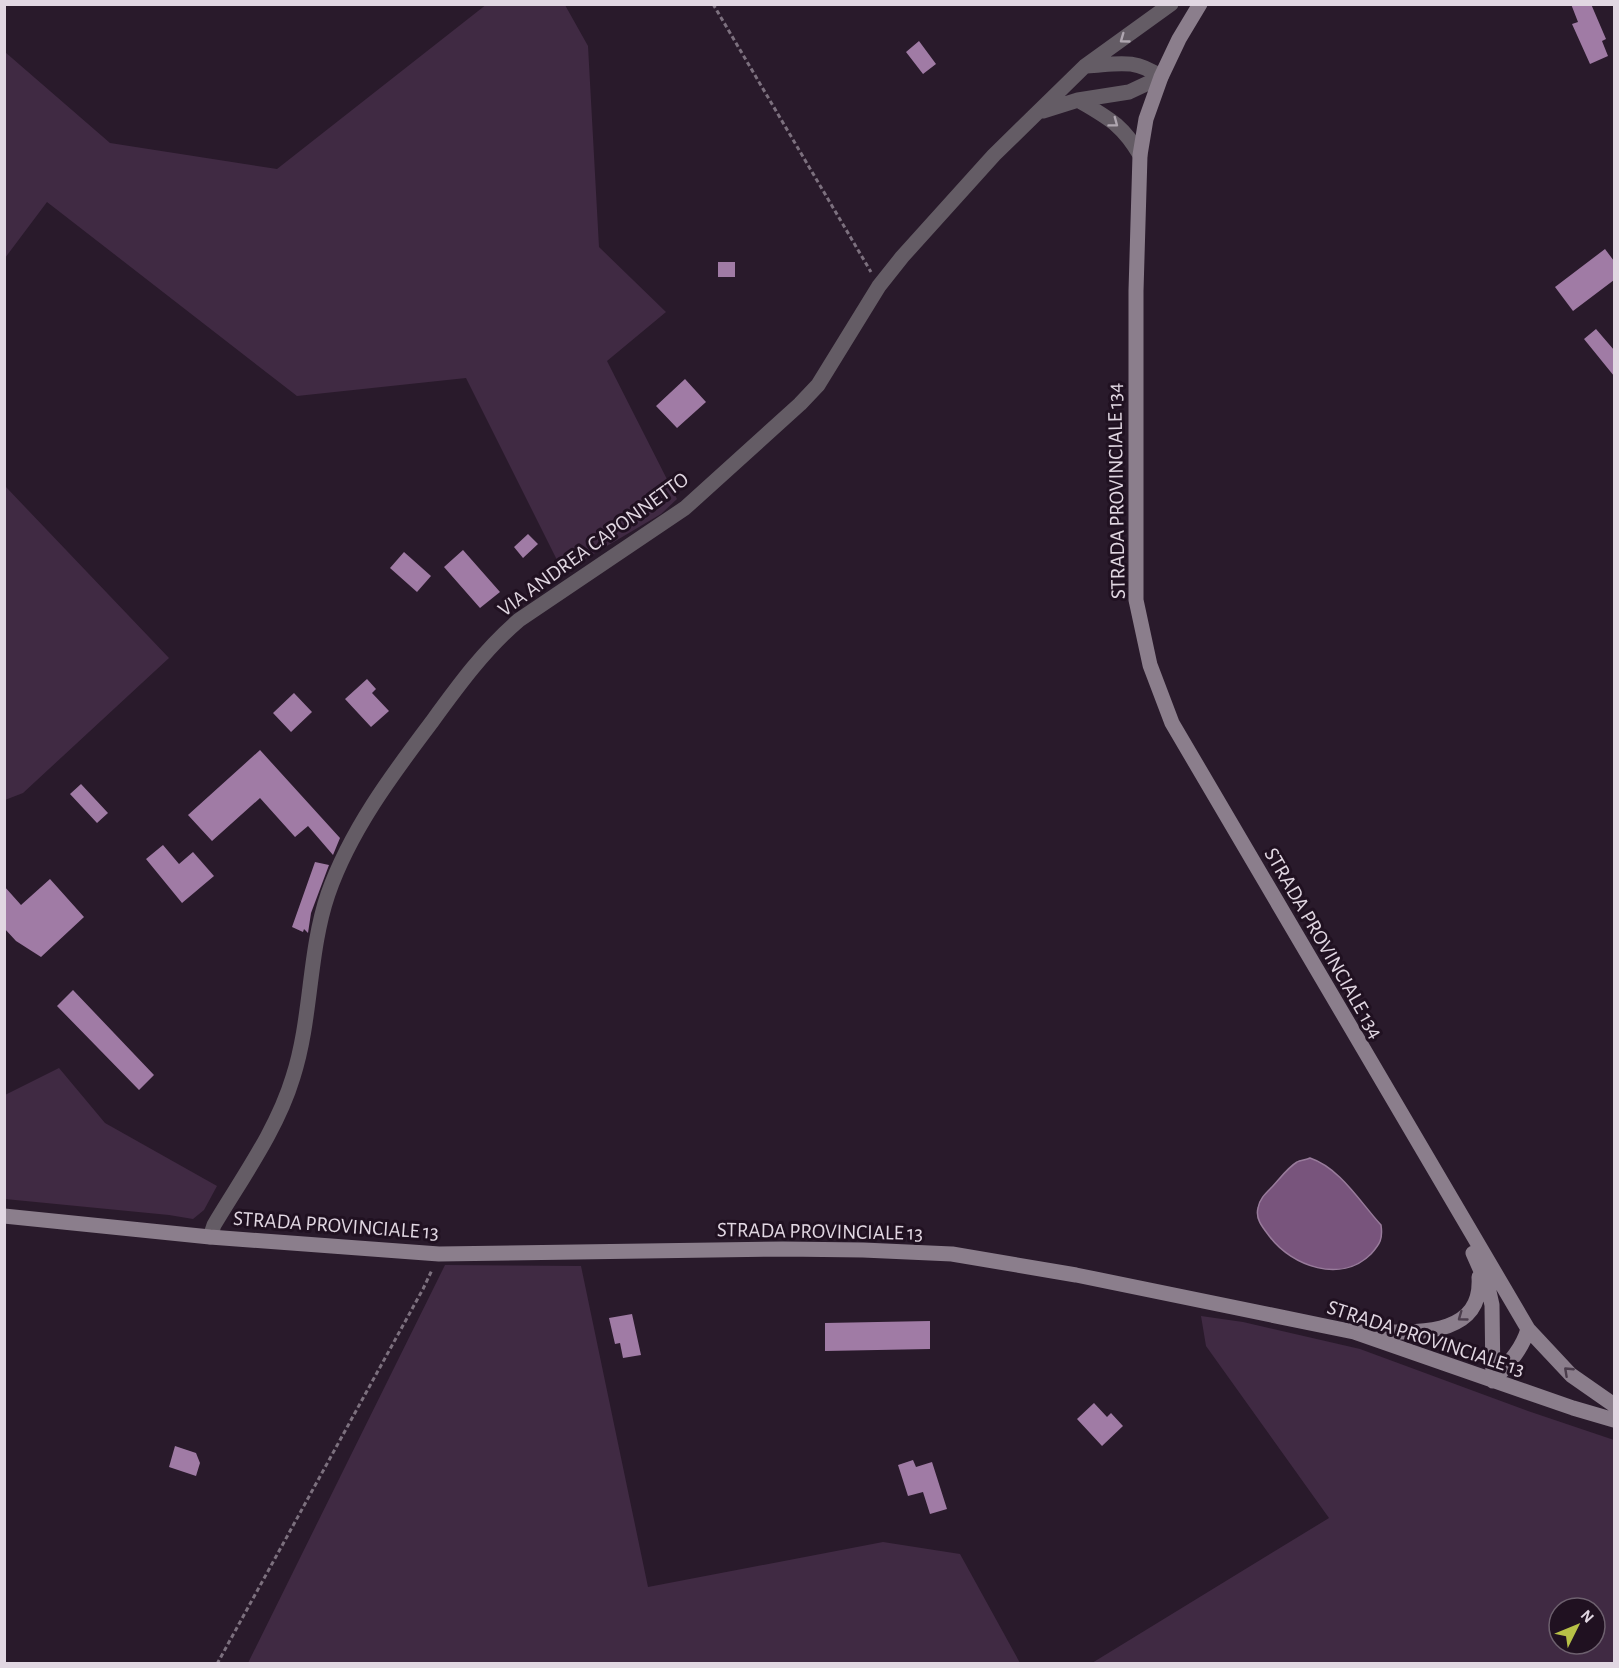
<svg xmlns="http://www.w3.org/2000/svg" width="1619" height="1668" viewBox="0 0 1619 1668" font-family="'Alegreya Sans',sans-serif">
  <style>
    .green { fill: #402a43; fill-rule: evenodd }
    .water { fill: #78547c; stroke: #987b9b; stroke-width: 1.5 }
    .building { fill: #a07ba5 }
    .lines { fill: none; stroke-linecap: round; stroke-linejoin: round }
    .path { stroke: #7c707e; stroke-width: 3; stroke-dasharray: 4.5 3; stroke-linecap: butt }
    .street { stroke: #645c65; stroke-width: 15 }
    .secondary { stroke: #8b7e8c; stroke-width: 15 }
    .oneway { stroke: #afa6b0 }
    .oneway2 { stroke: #4b3d4c }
    .labels { text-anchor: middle; stroke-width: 6; stroke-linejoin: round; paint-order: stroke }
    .street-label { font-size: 21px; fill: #e1d7e2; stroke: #201121 }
  </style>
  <rect width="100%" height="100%" fill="#291a2b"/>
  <path class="green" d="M487,4L565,5L588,46L599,247L666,312L607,361L677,499L661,514L563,572L466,378L297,396L47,202L5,258V52L110,143L277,169Z
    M5,486L169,658L23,793L5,800Z
    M59,1068L105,1123L217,1186L204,1210L193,1219L169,1215L5,1199V1095Z
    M445,1265L581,1266L648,1587L883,1542L960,1554L1020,1663H248Z
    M1201,1316L1243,1322L1360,1349L1528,1411L1614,1440V1663H1092L1329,1518L1206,1346ZM1559,1608H1595V1644H1559Z"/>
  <path class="water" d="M1310,1158C1340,1168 1360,1202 1381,1225C1383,1239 1380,1244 1371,1254C1341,1284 1292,1266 1270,1237C1263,1228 1255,1219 1258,1208C1259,1200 1265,1194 1270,1189C1278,1181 1287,1168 1297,1162C1300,1160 1306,1160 1310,1158Z"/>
  <path class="building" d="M1571,4H1591L1606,39L1602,41L1608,56L1590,64L1572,24L1578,22Z
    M919,41L936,64L923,74L906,52Z
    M1605,249L1614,261V280L1573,311L1555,287Z
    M718,262H735V277H718Z
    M1596,329L1614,350V376L1584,339Z
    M685,379L706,402L677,428L656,406Z
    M528,534L538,544L523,558L514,547Z
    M463,550L500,592L480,608L444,567Z
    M404,552L431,576L417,592L390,568Z
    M367,679L376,689L372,693L389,711L371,727L345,699Z
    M294,693L312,712L291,732L273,713Z
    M260,750L340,838L333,855L308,826L295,837L260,798L212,841L188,815Z
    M81,784L108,813L97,823L70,794Z
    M163,845L179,864L193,852L214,876L182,903L146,859Z
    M315,862L329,865L311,913L308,933L304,929L303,932L292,927Z
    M50,879L84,917L41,957L16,941L4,928V886L21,905Z
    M73,990L154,1075L139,1090L57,1006Z
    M632,1314L641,1355L623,1358L620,1343L615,1344L609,1318Z
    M930,1321V1349L825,1351V1323Z
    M1094,1403L1107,1417L1111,1413L1123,1426L1102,1446L1077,1419Z
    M175,1446L196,1453L200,1463L196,1476L169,1467Z
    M913,1460L916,1467L932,1462L947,1509L930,1514L923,1492L908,1496L898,1465Z"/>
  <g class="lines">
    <path class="path" d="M713,4L871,272
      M217,1664L423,1289L432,1270"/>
    <path class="street" d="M1087,66C1118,64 1134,58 1161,77
      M1078,100C1108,118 1122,124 1140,155
      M1043,111L1078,100L1129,92L1161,77
      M210,1237L214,1225C242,1178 277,1130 293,1077C312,1018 308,953 328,894C350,831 391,776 431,723C458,686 484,650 519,620L685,508L800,404L818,385L879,286L902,257L994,155L1085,66L1171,4"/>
    <path class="secondary" d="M1200,4L1179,39L1161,77L1146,119L1140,155L1136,291V600L1150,665L1172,723L1528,1329L1571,1375L1614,1405
      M4,1216L210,1237L439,1254L783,1249L863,1250L952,1254L1076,1275L1354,1332L1573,1408L1614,1420
      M1473,1253L1488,1287L1492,1305L1493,1381
      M1362,1332C1406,1331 1483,1342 1479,1277
      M1493,1381C1507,1365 1522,1350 1528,1329"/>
  </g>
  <defs><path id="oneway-chevron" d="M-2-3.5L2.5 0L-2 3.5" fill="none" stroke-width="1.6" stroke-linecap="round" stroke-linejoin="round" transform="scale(1.5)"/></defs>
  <g class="oneway">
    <use href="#oneway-chevron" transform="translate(1124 39) rotate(144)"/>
    <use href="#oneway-chevron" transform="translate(1114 123) rotate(37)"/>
  </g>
  <g class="oneway2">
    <use href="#oneway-chevron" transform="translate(1462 1317) rotate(144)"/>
    <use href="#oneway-chevron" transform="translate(1568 1371) rotate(-137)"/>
  </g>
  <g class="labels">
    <g class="street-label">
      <text transform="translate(1116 491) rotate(-91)" y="7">STRADA PROVINCIALE 134</text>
      <text transform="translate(593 544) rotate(-36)" y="7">VIA ANDREA CAPONNETTO</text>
      <text transform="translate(1324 943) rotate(60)" y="7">STRADA PROVINCIALE 134</text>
      <text transform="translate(336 1225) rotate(4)" y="7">STRADA PROVINCIALE 13</text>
      <text transform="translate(820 1231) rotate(1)" y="7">STRADA PROVINCIALE 13</text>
      <text transform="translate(1426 1338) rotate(18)" y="7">STRADA PROVINCIALE 13</text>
    </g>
  </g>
  <rect width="1619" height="1668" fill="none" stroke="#e1d7e2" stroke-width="12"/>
  <g transform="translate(1577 1626) rotate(47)"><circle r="28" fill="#201121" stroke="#6d606e" stroke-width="1.5"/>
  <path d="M0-4.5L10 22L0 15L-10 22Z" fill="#b8c147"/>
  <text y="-9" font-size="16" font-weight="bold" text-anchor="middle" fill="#e1d7e2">N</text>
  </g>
</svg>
